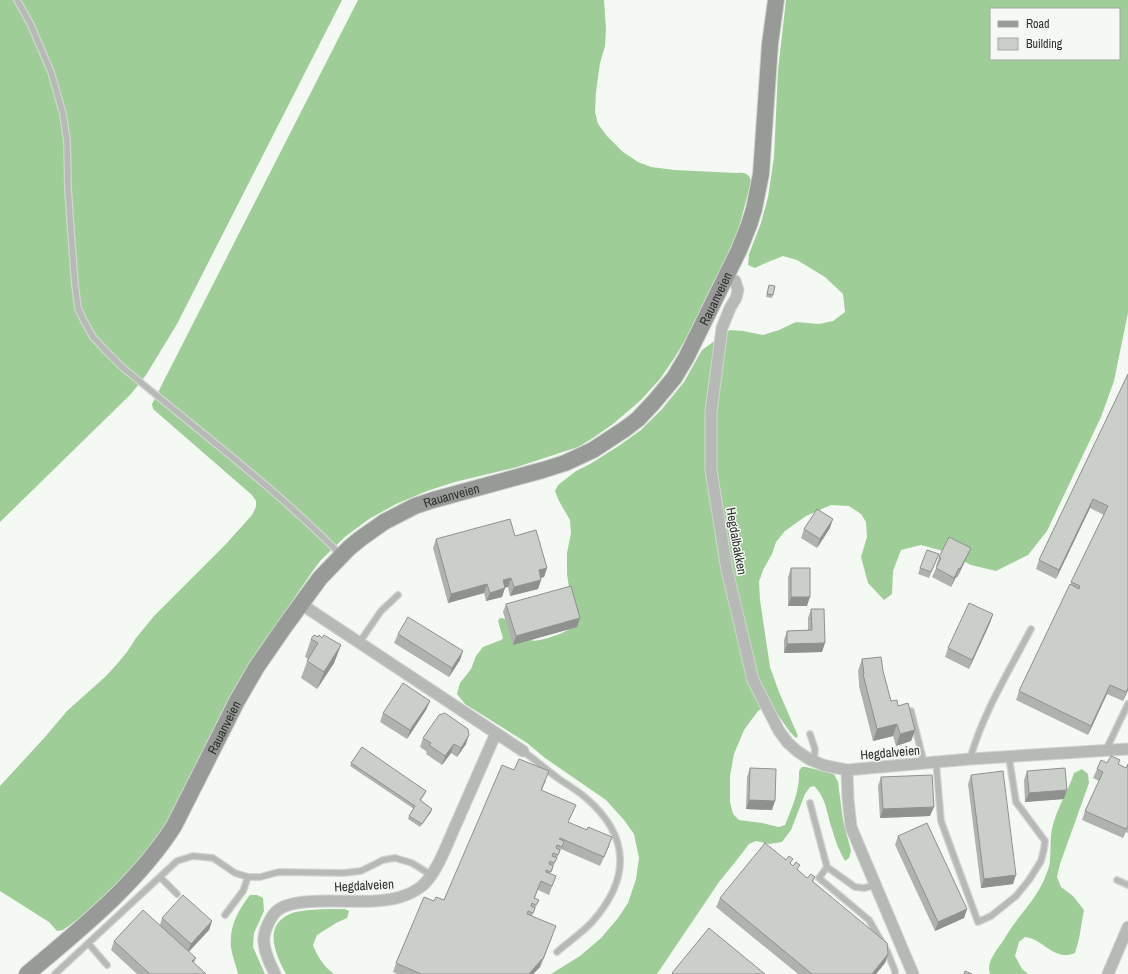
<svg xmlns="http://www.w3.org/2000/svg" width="1128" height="974" viewBox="0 0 1128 974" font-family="'Archivo Narrow',sans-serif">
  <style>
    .forest { fill: #9fcd97; fill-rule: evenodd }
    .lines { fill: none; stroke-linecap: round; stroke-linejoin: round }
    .lane-casing { stroke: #d1d5d0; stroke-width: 8 }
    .street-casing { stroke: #d1d5d0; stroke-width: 13 }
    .secondary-casing { stroke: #d1d5d0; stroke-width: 18 }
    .lane { stroke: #b7b9b7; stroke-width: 5.5 }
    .street { stroke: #b7b9b7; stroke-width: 11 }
    .secondary { stroke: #989a97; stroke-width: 16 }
    .wall { fill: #afb2ae }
    .shaded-wall { fill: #8e918d }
    .building { fill: #cbcfca; stroke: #8e918d }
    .labels { text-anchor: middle; stroke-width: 3; stroke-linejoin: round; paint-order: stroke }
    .street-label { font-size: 13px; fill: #2d2f2d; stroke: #f5f9f4 }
  </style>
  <rect width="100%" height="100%" fill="#f5f9f4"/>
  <path class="forest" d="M0,0H342L177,324L146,375L131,394L0,522Z
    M358,0H604L606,29L605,46L600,63L596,92L595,112L598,124L607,136L623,152L638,162L651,167L675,170L736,173C744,172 750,173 751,182L738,231L696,322L675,357L660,379L640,401L613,424L593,438L578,447L517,467L455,482L427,491L396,504L369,519L346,536L321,560L312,572L244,672L221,713L168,822L149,849L116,885L85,914L63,930L57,931L49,922L0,891V786L45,737L67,711L106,676L117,664L127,652L136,638L154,616L226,544L252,515L256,507V501L252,495L153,409L152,404Z
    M786,0H1128V313L1114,381L1101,417L1047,531L1028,555L996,571L971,565L943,551L921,545L901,550L893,571L892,594L884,600L868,583L861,557L867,537L866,522L861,514L849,506L831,505L806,516L785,531L776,542L772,554L763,570L759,582L760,600L770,667L779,692L798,736L796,738L790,732L775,711L764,707L758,711L744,730L734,754L730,776V802L733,814L739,820L762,823L779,827L785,825C792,808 800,790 799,771L802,767H806L834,774L838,782L843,820L851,851L849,858L845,861C839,851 835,840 832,829C827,814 826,797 814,786L810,787L805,794L791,830L782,842L769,844L756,841L749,844L736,861L719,882L657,974H551L580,956L601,938L618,918L628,903L636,879L639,858L634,834L624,820L606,800L545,758L527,743L465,704L457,694L460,683L471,669L476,656L483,647L501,640L503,638L498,621L500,618C512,618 518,637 530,640C536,642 543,639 548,638C556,635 562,634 569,629L572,609L567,574V553L571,533L570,520L559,501L555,491L558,485L576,471L590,464L617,447L641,430L662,409L684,382L702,350L730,330L743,331L763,335L779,330L796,322L819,324L833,321L845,312L843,294L825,277L797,260L783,256L768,262L755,268L748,265L749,254L761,223L768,197L774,157L778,70ZM991,9H1119V59H991Z
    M1082,769L1088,774L1089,783L1060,864L1057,877L1061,887L1073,896L1084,910L1079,939L1075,953C1054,962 1044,939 1025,937L1019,942L1015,956L1022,969L1028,974H990C985,961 1000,947 1006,936C1018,916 1034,902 1044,880C1046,874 1050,867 1050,860C1051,850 1050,839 1052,829C1056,809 1068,792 1074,773Z
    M250,895H257L263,898L264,911L254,933L253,947L265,974H238C236,965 232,956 231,947C229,927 238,910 250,895Z
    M345,909L349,911L347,918L336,923L317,935L313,945C317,956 324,967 334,974H286C275,953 262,925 292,913C304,909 332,909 345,909Z"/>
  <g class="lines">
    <g class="lane-casing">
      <path id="lane" d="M17,0L30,23L51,72L63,114L67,141L68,188L71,232L75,285L78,308L84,321L93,337L106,351L121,366C195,428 273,486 341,555
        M359,643L381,611L398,595
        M911,711L924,763
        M810,734L815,749L814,761
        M1106,750L1128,704
        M523,751C535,760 547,770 559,779C568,785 578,791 586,798C631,837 630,879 592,922C583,932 567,943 557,952
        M970,759C983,713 1009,671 1031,629
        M936,762L941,821L978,922L991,916L1016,896L1029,880L1041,861L1044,849L1045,841L1016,802L1009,757
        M810,803L827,867
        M160,877L177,894
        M1117,880L1128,885
        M876,885L864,888L855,887L827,867L819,878L869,920L887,951L895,971V974
        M225,915L243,891L248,877
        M88,943L107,965
        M55,974L177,861L193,856L213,858L235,873L248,877H260L279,872L343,873L361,871L383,860L395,858L412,863L431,875"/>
    </g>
    <g class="street-casing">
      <path id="street" d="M726,277L735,281L738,290L736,298L730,308L722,328L711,412V470L727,570L753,680L779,731L788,743L797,751L809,759L823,765L847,770
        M301,604L523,751
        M275,974C270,964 265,954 264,943C263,936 266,928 269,922C271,918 274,913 278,910C295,896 351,903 374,901C392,900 408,897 422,886C438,872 448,841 457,822C470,793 483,763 496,733
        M913,974L851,827L848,799L847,770L970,759L1128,749
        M1108,974L1128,927"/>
    </g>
    <g class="secondary-casing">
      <g id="secondary">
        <path id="s1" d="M27,974C79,930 137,884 174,826L237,701L256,668L285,626L320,578L349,548L360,539L384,522L415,506L433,500L543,470L565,463L593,450L625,429L638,419L654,402L674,378L686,358L739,250L749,225L754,209L761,174L770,44L776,0"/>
      </g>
    </g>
    <use href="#lane" class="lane"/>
    <use href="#street" class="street"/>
    <use href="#secondary" class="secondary"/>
  </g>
  <path class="wall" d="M769,285L773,295L772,298L766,297Z
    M1128,374V690L1123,701L1107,694L1088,735L1016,700L1019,691L1104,515L1090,508L1056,579L1036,569L1039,560Z
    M830,528L817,548L801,538L804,529Z
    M515,536L547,568L544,577L541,578V580L538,589L510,596L508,587H505L502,597L486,601L484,593L448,603L433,548L436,539Z
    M939,554L929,578L918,574L920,568Z
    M939,557H967L957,578L956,577L951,587L932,577L937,566H936Z
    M791,568L807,606H788V577Z
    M506,604L580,618L577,627L513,645L503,612Z
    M811,609L822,652L784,653V640L787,631L808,630V618Z
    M993,614L990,623L969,669L945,657L948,648Z
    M398,634L460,660L449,677L394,643Z
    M318,637L322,638L341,645L334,663L317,689L301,678L308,659L305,657L311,639Z
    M862,659L883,671L891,701L898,706L915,730L911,741L896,746L893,736L873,741L859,686V684L858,671Z
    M430,701L426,710L407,739L380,722L383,713Z
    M423,738L466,744L457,757L451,753L442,765L426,754L427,752L420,747Z
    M1120,760L1118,764L1126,768L1128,764V833L1126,832L1123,838L1082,820L1085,811L1099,781L1093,778L1097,769L1107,763Z
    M351,763L426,791L425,794L421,800L431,812L420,827L408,819L409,816L414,809L350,766Z
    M750,768L772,810L746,809L747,777Z
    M514,770L546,780L542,790L572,814L568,822L609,846L600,866L561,849L550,874L556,876L549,895L538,890L535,898L539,900L532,916L553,935L540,968H539L533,974H397L393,972L396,963L434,901L444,900Z
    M1027,771L1064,799L1025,802L1024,780Z
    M971,775L1013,884L981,888L968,784Z
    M881,777L930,816L880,818L878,786Z
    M898,836L967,909L964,918L935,931L895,845Z
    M791,864L807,878L815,877L813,882L888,954L885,963L876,974H798L716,907L720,898Z
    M162,918L212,921L209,930L189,952L196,958L194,963L206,974H137L111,950L114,941L160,925Z"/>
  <path class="shaded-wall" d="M1093,499L1090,508L1056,579L1059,570Z
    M833,519L830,528L817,548L820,539Z
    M971,548L967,557L957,578L960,569Z
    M547,568L544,577L536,579L539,570Z
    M959,568L956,577L951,587L954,578Z
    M511,578L508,587L500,589L503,580Z
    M541,580L538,589L510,596L514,587Z
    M487,584L484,593L448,603L451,594Z
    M505,588L502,597L486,601L490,593Z
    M791,597H810L807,606H788Z
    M993,614L990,623L969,669L972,660Z
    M580,618L577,627L513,645L516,636Z
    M825,643L822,652L784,653L787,644Z
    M341,645L334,663L317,689L324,672Z
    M463,651L460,660L449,677L452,668Z
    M1110,685L1107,694L1088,735L1091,726Z
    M1128,688V690L1123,701L1126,692Z
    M430,701L426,710L407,739L410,730Z
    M897,724L893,736L873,741L877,729Z
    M915,730L911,741L896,746L900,734Z
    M469,735L466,744L457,757L461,748Z
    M454,744L451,753L442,765L445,756Z
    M1067,790L1064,799L1025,802L1029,793Z
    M749,800L775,801L772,810L746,809Z
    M934,807L930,816L880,818L883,809Z
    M432,809L431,812L420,827Z
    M612,837L609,846L600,866L604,857Z
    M1016,875L1013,884L981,888L984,879Z
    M967,909L964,918L935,931L938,922Z
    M212,921L209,930L187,953L191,944Z
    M888,954L885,963L876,974H872Z
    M542,959L539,968L533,974H529Z"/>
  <path class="building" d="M769,285L775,286L773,295L767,294Z
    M1128,374V688L1126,692L1110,685L1091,726L1019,691L1070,584L1079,589L1080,586L1071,582L1108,506L1093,499L1059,570L1039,560Z
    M817,509L833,519L820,539L804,529Z
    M510,519L515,536L536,530L547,568L539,570L541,580L514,587L511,578L503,580L505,588L490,593L487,584L451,594L436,539Z
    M949,537L971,548L960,569L959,568L954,578L936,568L941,558L939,557Z
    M927,550L939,554L931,572L920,568Z
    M791,568H810V597H791Z
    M571,586L580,618L516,636L506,604Z
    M969,603L993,614L972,660L948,648Z
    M811,609H824L825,643L787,644V631L812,630Z
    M408,617L463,651L452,668L398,634Z
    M314,635L318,637L319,635L322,638L324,635L341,645L324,672L307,661L318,643L311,639Z
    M881,657L883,671L891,701L897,700L898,706L908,703L915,730L900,734L897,724L877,729L863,674H864L862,659Z
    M403,683L430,701L410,730L383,713Z
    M445,713L468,729L469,735L461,748L454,744L445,756L429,745L431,743L423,738L439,715Z
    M362,747L426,791L420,800L432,809L422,824L409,816L415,806L351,763Z
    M1111,756L1120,760L1118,764L1126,768L1128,764V825L1126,829L1085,811L1103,772L1097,769L1101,760L1107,763Z
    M519,759L549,771L541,790L576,805L568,822L587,830L588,827L612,837L604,857L560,838L559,839L564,841L562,847L557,845L556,848L560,850L558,855L553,853L552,856L557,858L554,863L550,861L549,864L553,866L551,872L546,870V872L556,876L552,886L541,881L534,898L539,900L536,905L532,903L531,906L535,908L533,913L528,911L527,914L556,926L543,959H542L529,974H421L396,963L424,897L434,901L436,897L444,900L502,765L514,770Z
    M750,768L776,769L775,801L749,800Z
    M1065,768L1067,790L1029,793L1027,771Z
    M1003,771L1016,875L984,879L971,775Z
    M932,775L934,807L883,809L881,777Z
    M927,823L967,909L938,922L898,836Z
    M765,843L786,860L789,856L793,859L790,863L793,866L796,862L800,865L797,869L807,878L811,874L815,877L812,881L887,943L888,954L872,974H812L720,898Z
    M183,895L212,921L191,944L162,918Z
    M143,910L196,958L192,961L206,974H150L114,941Z
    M709,928L765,974H673L672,973Z
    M965,971L972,974H964Z"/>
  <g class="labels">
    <g class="street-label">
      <text dy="5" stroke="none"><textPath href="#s1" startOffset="1004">Rauanveien</textPath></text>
      <text dy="5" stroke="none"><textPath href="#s1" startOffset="656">Rauanveien</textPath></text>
      <text transform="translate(737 541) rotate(80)" y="5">Hegdalbakken</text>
      <text dy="5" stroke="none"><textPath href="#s1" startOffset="320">Rauanveien</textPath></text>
      <text transform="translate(890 752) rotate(-5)" y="5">Hegdalveien</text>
      <text transform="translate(364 885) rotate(-3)" y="5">Hegdalveien</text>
    </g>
  </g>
  <rect x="990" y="8" width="130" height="52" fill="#f5f9f4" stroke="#a5a8a4"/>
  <rect x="998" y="21" width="20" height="6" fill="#989a97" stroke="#a5a8a4"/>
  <text x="1026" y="28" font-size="12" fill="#2d2f2d">Road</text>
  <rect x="998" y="38" width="20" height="12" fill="#cbcfca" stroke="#a5a8a4"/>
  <text x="1026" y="48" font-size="12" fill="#2d2f2d">Building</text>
</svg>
